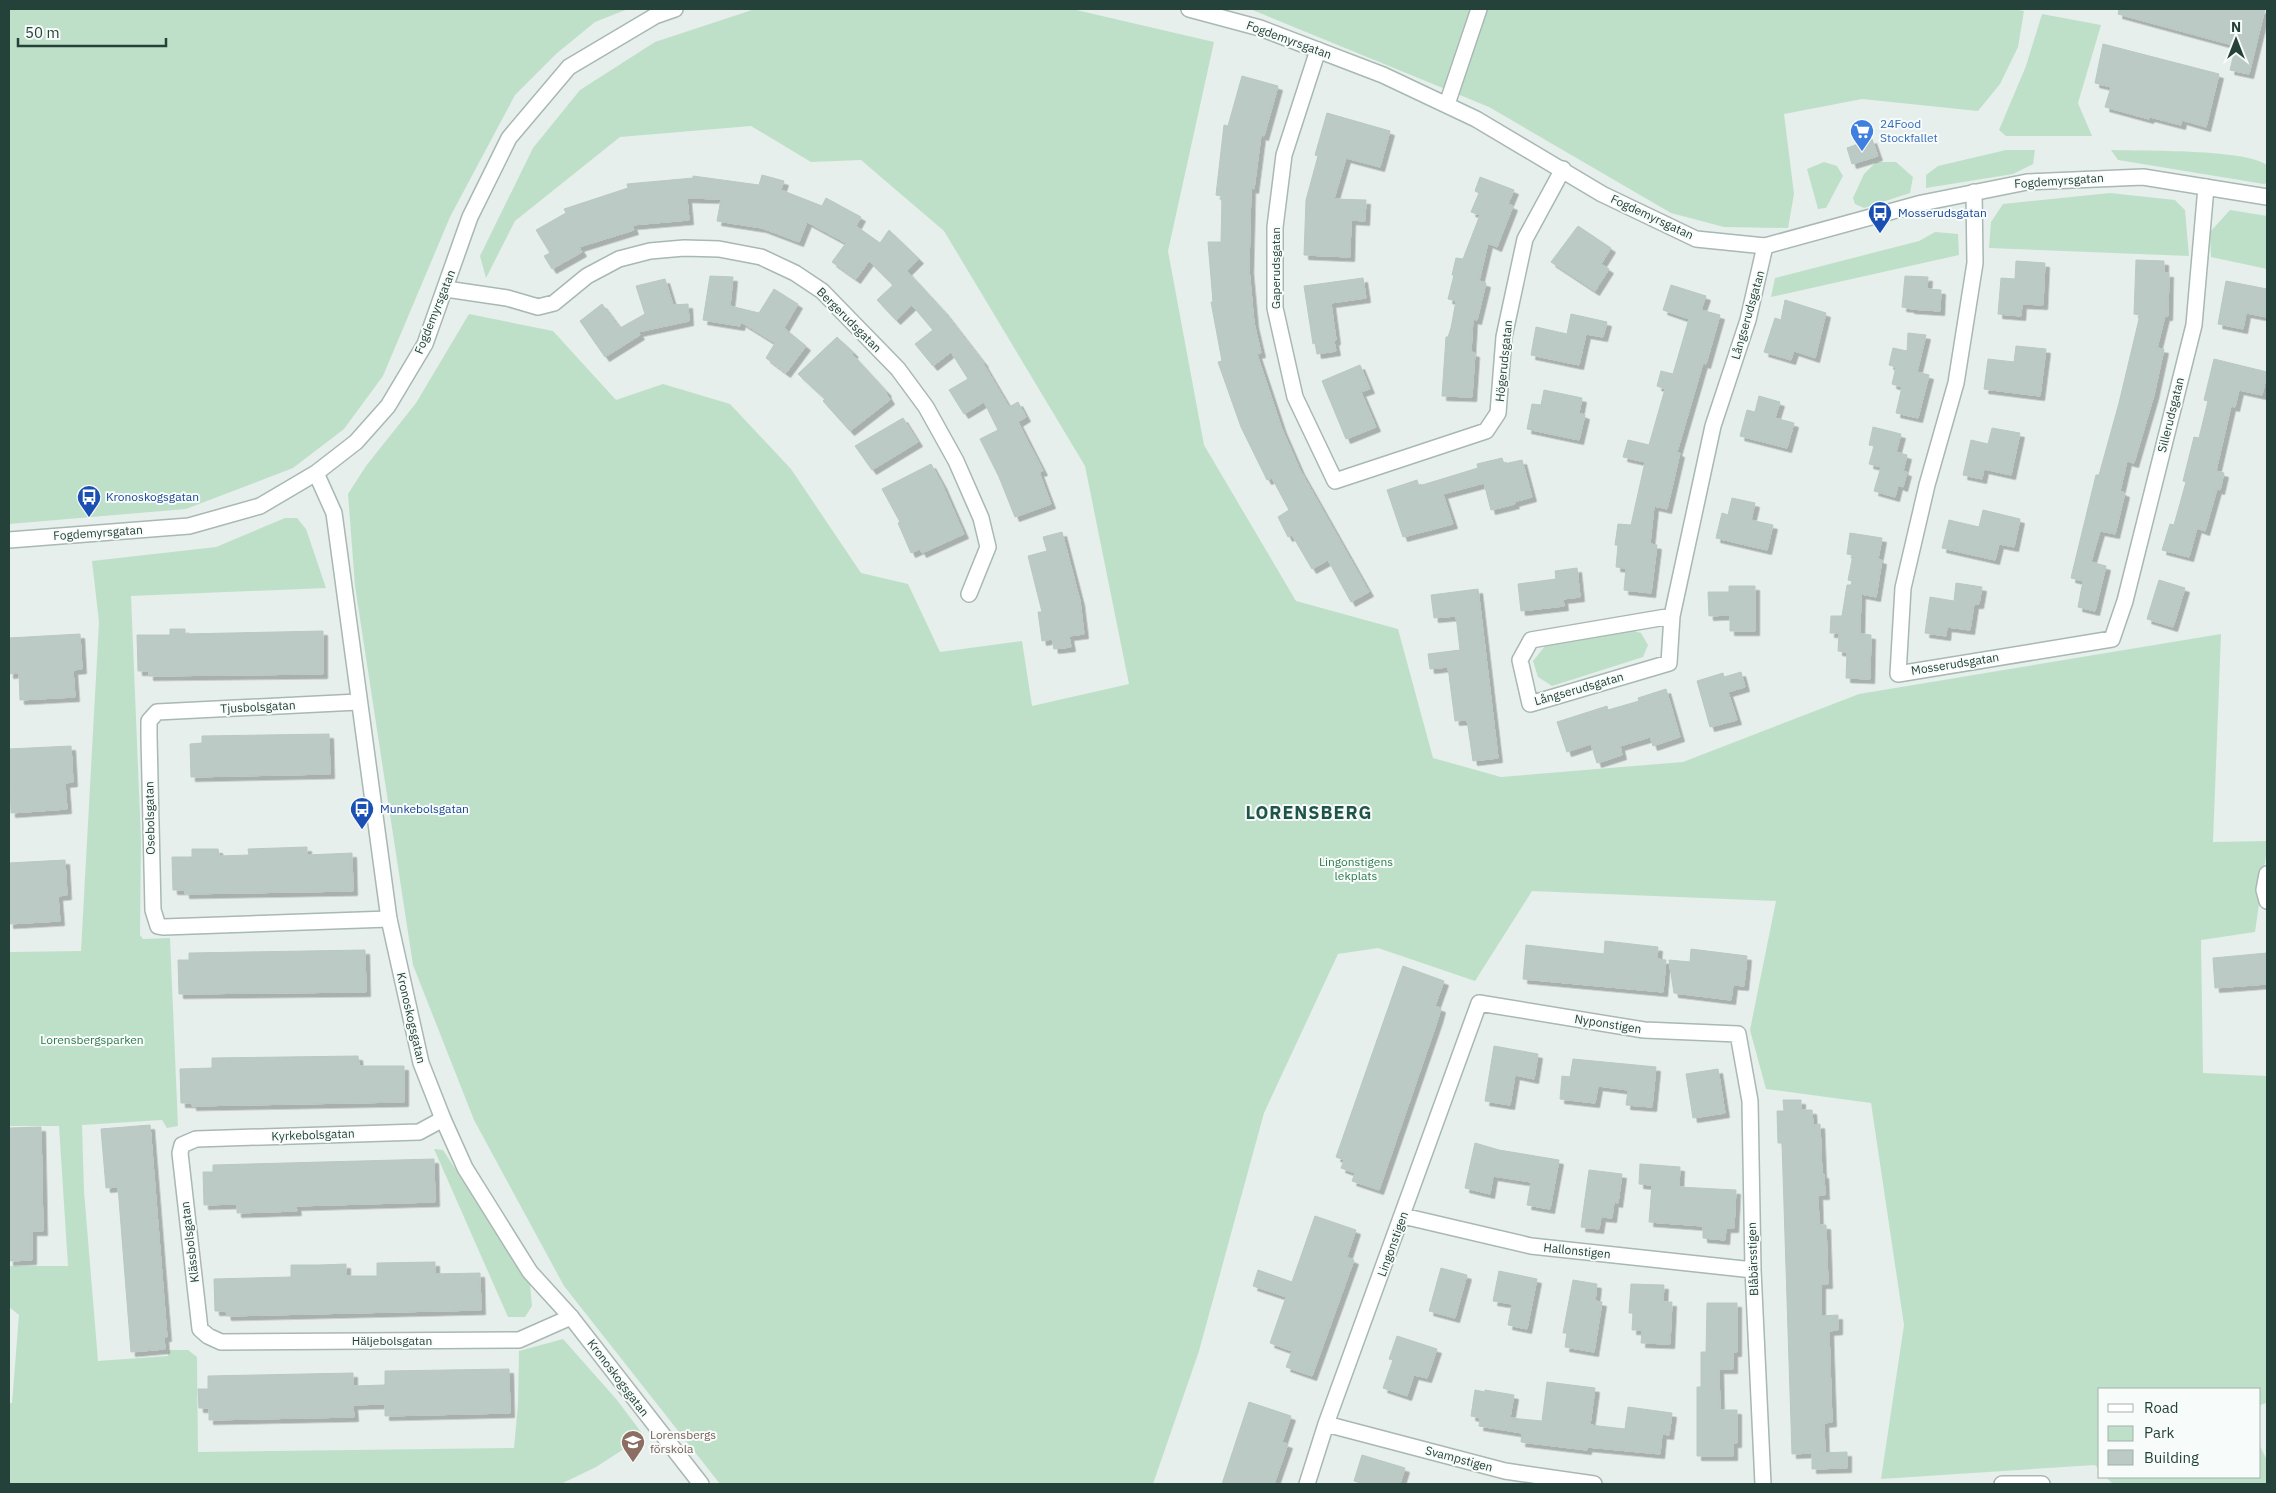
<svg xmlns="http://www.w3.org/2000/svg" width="2276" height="1493" viewBox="0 0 2276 1493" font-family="'IBM Plex Sans',sans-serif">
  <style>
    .green { fill: #bfe0c8 }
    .building { fill: #bbcac4; stroke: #b8c9c2; filter: url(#shadow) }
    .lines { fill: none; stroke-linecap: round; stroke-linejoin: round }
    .minor-casing { stroke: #a8b8b2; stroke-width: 18 }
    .tertiary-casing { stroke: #a8b8b2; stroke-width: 18 }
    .minor { stroke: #fff; stroke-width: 15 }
    .tertiary { stroke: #fff; stroke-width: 15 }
    .labels { text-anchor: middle; stroke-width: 4; stroke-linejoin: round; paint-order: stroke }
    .street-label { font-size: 12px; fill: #24423a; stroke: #f7fbf9 }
    .shop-label { font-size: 12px; fill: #366cbe; stroke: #f7fbf9; text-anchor: start }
    .transit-label { font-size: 12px; fill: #164399; stroke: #f7fbf9; text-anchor: start }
    .park-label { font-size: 12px; fill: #2d7a4b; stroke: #f7fbf9 }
    .education-label { font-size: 12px; fill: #785e54; stroke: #f7fbf9; text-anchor: start }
    .district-label { font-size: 18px; font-weight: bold; letter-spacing: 1px; fill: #1f5548; stroke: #f7fbf9 }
  </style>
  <defs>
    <filter id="shadow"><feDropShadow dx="4.5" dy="4.5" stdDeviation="0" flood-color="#0004"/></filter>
  </defs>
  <rect width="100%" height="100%" fill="#e6efeb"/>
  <path class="green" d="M9,9H628L595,22L556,54L515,95L450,217L383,376L344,429L293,468L186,509L9,524Z
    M755,9H1072L1214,42L1168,251L1204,445L1296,601L1398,629L1433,758L1501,777L1683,762L1859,694L2221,634L2213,842L2267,841V848L2255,932L2201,940L2203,1073L2267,1076V1403L2260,1405V1389H2100V1470L2095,1465L1881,1479L1904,1325L1871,1103L1766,1089L1750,1030L1776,901L1532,891L1475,981L1378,948L1338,954L1264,1113L1199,1351L1153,1484H720L564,1286L474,1120L413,965L355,586L348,494L366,466L416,403L469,314L553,331L616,400L663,384L730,404L791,469L861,573L908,584L940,652L1022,641L1032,706L1129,684L1085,466L944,231L861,160L811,162L751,126L620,137L515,221L486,278L480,256L533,148L580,90L655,42Z
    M1250,9H2014L2024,11L2018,47L2000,84L1978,111L1862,99L1784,114L1794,194L1788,228L1724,227L1671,213L1489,107Z
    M2042,14L2101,25L2078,103L2092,136H2006L1999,130L2026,66Z
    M2006,150H2035L2033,164L2013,174L1926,188V175L1938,166Z
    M2111,150C2143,151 2245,149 2267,165V183L2264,184L2118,160Z
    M1824,162L1837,166L1843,176L1826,208L1818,209L1807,169Z
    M1876,162H1896L1913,177L1910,193L1864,208L1855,204L1853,198L1864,174Z
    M2110,193L2175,200L2185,210L2189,256L1989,248L1991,222L2003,204Z
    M2230,210L2267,216V269L2211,257L2210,232Z
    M1935,232L1958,234L1959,255L1771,297L1775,278L1919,241Z
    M285,518H297L306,529L326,588L131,596L141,840L140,935L143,939L170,938L178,1126L167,1128L162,1120L82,1125L84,1191L98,1361L168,1356L169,1350H188L197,1357L198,1452L514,1448L518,1404L519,1351L563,1339L617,1400L644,1436L596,1467L561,1484H9V1403H12L19,1315L9,1307V1266H68L59,1126H9V952L81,951L99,622L92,561L216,547Z
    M1627,629L1641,633L1648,645L1643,657L1552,686L1538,677L1533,661L1545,646Z
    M434,1149L443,1150L530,1284L532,1306L525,1317H508Z
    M2260,1446L2267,1460V1484H2113L2106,1477H2260Z"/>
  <path class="building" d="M2119,9H2265L2249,74L2230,70L2236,46L2118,14Z
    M2103,44L2219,74L2206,127L2182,120L2181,125L2150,117L2149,119L2105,107L2111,87L2095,83Z
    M1242,76L1278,86L1264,136L1261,135L1254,189L1251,188L1249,269L1254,323L1261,353L1257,354L1282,429L1300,470L1369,592L1351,602L1328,560L1312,569L1292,535L1288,537L1278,517L1289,510L1272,478L1267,480L1241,427L1218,362L1222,361L1211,302H1213L1208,242H1221L1222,196L1216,195L1224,125L1228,126Z
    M1327,113L1390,131L1380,167L1346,158L1334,199L1366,200L1365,221L1351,220L1350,257L1304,255L1306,200L1318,156L1315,155Z
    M1872,139L1878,156L1852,164L1847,148Z
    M762,175L784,181L781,190L822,206L826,198L861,217L856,226L880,243L889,230L919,259L907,271L943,310L984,363H983L1009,407L1018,402L1026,417L1018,422L1043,471L1039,472L1051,504L1015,517L999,477L980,439L998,430L984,402L964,414L949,390L968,379L951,352L933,366L915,344L933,330L912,305L896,320L877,300L893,285L869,261L856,279L832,262L846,243L807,222L799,242L762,228L717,221L721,199L687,198L689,220L632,225L634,230L579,247L582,252L552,269L544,256L550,253L536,230L566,213L564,209L628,188L627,184L693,178V176L759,185Z
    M1480,177L1514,190L1508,204L1513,206L1497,247L1488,243L1479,281L1486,283L1477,320L1473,319L1471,352L1475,353L1472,397L1442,396L1446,337H1448L1451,328L1456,301L1448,299L1454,275H1452L1456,258L1463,259L1480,215L1471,212L1479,193L1475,191Z
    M1578,226L1611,248L1601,264L1609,269L1595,291L1551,262Z
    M2136,260L2164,261V273H2169L2168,316H2165L2157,348L2164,349L2154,395L2134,463L2127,461L2120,491L2125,493L2115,534L2100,531L2091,562L2106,566L2095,611L2078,607L2083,581L2071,578L2096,475H2099L2119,403L2140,315L2134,314Z
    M2016,261L2045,263L2043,305L2022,304L2021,316L1998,314L2001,278L2015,279Z
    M710,276L733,277L730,306L759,313L774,289L798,304L784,328L806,346L786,373L766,358L775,343L741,322L740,326L703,320Z
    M1905,276L1928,277L1927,289L1941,290L1940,311L1910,309V308L1902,307Z
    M1363,278L1366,298L1331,303L1336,340L1334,341L1336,351L1317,354L1315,343L1313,344L1304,286Z
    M665,279L673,305L688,304L689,321L638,332L640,335L605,357L580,321L602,304L620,328L645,314L636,286Z
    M2226,281L2267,289V317L2246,313L2243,329L2218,324Z
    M1671,285L1706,296L1701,310L1720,315L1706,364L1703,363L1677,452L1680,453L1667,509L1654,506L1650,544L1657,545L1651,593L1624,590L1626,568L1616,567L1618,545H1615L1618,524L1631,525L1645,462L1623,457L1628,440L1649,445L1665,389L1657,386L1661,371L1673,374L1689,319L1663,310Z
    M1785,300L1826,313L1815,358L1794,351L1791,360L1764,352L1775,318L1781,320Z
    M1571,314L1607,322L1603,337L1586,334L1579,365L1531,355L1536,327L1567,334Z
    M1908,333L1926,335L1917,372L1929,375L1918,418L1896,413L1902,387L1892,384L1896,367L1889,365L1893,348L1907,351Z
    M837,337L854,353L852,354L887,392L886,393L890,400L850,431L823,401L825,399L798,374Z
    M2016,346L2046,349L2040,396L1984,389L1988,359L2014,362Z
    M2214,359L2267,372V374L2262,395L2239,390L2235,407L2231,406L2216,471L2224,473L2220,490L2217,489L2205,531L2197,528L2189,557L2162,550L2170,524L2174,525L2186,482L2183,481L2194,437L2199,438L2208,401L2204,400Z
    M1360,365L1370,389L1361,392L1376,427L1346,439L1322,381Z
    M1544,390L1582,398L1579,413L1585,415L1579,440L1527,429L1532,404L1541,405Z
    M1759,396L1780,402L1775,418L1794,423L1787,448L1740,436L1747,410L1755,412Z
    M903,418L918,442L872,470L855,446Z
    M1873,427L1901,434L1896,452L1907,455L1903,471L1907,472L1903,487L1898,485L1895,497L1874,491L1881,467L1869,464L1874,446L1869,445Z
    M1992,428L2020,433L2011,475L1984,469L1982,479L1963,475L1971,440L1988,444Z
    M1502,458L1504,464L1522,460L1532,497L1514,502L1515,504L1491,510L1484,483L1443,494L1453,524L1403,537L1387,490L1417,480L1419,486L1478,468L1477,464Z
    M931,464L942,484L964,534L922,553L920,549L911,553L898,523L900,522L882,489Z
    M1732,498L1755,503L1751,520L1773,525L1767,550L1716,538L1722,513L1728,515Z
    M1983,510L2020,519L2014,547L1999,544L1995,560L1942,548L1949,520L1979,527Z
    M1062,532L1080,601L1084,634L1069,636L1071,647L1054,649L1052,639L1042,641L1038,612H1042L1028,556L1047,551L1043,537Z
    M1850,533L1882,538L1878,559L1882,560L1876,597L1861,594L1860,634L1871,635L1870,679L1846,678L1847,652L1838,651L1839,633H1830L1831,616H1842L1847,585H1851L1852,581L1848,580L1853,555L1847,554Z
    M1577,568L1580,597L1563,599L1564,606L1521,611L1518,584L1556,579L1555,571Z
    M2159,580L2185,588L2173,627L2147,619Z
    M1956,583L1982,587L1979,604H1974L1970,630L1947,627L1946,636L1925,633L1930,597L1954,601Z
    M1729,586H1755V631H1730V615L1709,616L1708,592H1729Z
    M1478,589L1498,758L1473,761L1467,720L1455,721L1448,667L1430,669L1428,654L1460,650L1456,616L1434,618L1431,595Z
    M170,629H185V634L323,631V674L149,676V671H138L137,635H170Z
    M80,634L82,669L73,670L75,697L20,700L19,673L9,674V638Z
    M1741,672L1745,687L1728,692L1737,720L1710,727L1697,681L1723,673L1724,677Z
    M1666,689L1680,737L1653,746L1650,737L1620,746L1622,755L1597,763L1591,744L1567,752L1557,722L1607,706L1608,710L1639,701L1638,698Z
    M329,734L330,774L191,777L190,744L202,743V736Z
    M71,746L73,782L65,783L67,809L11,813L9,749Z
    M307,847V855L352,853L353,891L185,894V890H173L172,857H192V849H218L219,856L249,855L248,849Z
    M65,860L67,895L58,896L60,921L9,924V863Z
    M1605,941L1658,947L1657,959L1666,960L1663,992L1523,979L1526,945L1604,954Z
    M1691,949L1747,956L1744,986L1733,985L1731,1000L1674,993L1669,960L1690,962Z
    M365,950L366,992L179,994L178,960H189V953Z
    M2267,953V984L2215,988L2213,958Z
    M1403,966L1444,981L1435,1006L1441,1008L1438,1019L1379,1190L1352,1181L1355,1173L1341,1168L1344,1160L1336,1157Z
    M1494,1046L1538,1054L1534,1079L1515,1075L1510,1105L1485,1101Z
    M358,1056L359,1066H404V1102L192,1106V1103H181L180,1069L212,1068V1058Z
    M1573,1059L1656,1067L1652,1107L1626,1105L1628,1090L1598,1086L1595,1103L1560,1099L1562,1076L1570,1077Z
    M1718,1069L1725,1113L1693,1118L1686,1074Z
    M1783,1100H1801V1110H1812L1813,1125L1820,1124L1822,1174H1824L1825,1195H1818L1819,1225H1826L1828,1284H1821V1316L1838,1315V1330L1829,1331L1832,1422L1824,1423L1825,1453H1820L1847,1452V1468L1812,1469V1453L1792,1454L1782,1143H1778L1777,1111H1784Z
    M150,1125L167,1337H164L165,1349L131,1352L118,1187L106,1188L101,1129Z
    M41,1127L43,1231H32V1260L9,1261V1128Z
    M1475,1143L1499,1150L1559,1160L1550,1209L1527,1205L1531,1182L1493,1176L1490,1194L1465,1188Z
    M434,1159L435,1202L296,1206L297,1211L237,1213V1204L204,1205L203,1172H213V1165Z
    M1640,1164L1680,1167L1679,1187L1736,1190L1734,1228H1726L1725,1240L1703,1238V1226L1649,1222L1652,1185L1639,1184Z
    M1589,1170L1622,1174L1618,1203L1614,1202L1612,1218L1601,1217L1599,1229L1581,1227Z
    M1315,1216L1356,1230L1347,1257L1354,1260L1312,1376L1286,1367L1292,1351L1270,1343L1286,1297L1253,1286L1258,1270L1292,1282Z
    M435,1262V1274L480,1273L481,1310L227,1316L226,1311H215L214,1279L291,1277V1265H319L346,1264V1276H377V1263Z
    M1441,1268L1467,1275L1455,1318L1429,1311Z
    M1499,1271L1537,1279L1527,1329L1508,1325L1512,1304L1493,1301Z
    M1573,1280L1597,1284L1595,1301L1602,1302L1594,1352L1565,1347L1567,1333H1563Z
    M1631,1284L1664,1285L1663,1302H1672L1670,1344L1641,1343L1642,1330H1632L1633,1313H1629Z
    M1707,1303H1737V1352H1733V1369H1719L1720,1410H1737V1443H1733V1456H1697V1387H1701V1352H1706Z
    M1397,1336L1437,1349L1427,1378L1414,1375L1407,1396L1383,1388L1393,1360L1389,1359Z
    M509,1369L510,1413L385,1416V1404L353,1405L354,1417L209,1420V1408H199L198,1389H208V1376L353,1373V1386L385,1385V1371Z
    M1547,1382L1595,1388L1590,1425L1625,1429L1628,1407L1672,1413L1669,1435L1662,1434L1660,1454L1587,1447V1450L1521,1442L1522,1433L1479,1426L1480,1418L1471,1416L1475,1390L1485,1392V1390L1514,1395L1510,1418L1542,1421Z
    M1249,1402L1291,1416L1282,1442L1288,1444L1274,1484H1222Z
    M1362,1455L1405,1468L1400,1484H1364L1354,1481Z"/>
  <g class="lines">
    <g class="minor-casing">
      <path id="minor" d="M1318,50L1284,155L1275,227V308L1295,397L1335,481L1486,431L1498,413L1504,337L1525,239L1563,169
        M1447,104L1479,9
        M1974,192L1975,263L1956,383L1927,485L1903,588L1898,674L2112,639L2125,601L2194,325L2206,187
        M446,289L507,298L538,307L554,303L587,276L619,259L650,251L684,248L719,249L761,257L795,273L822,291L898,369L926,407L956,461L981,518L988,547L969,594
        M1672,616L1531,640L1520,660L1530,704L1669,663L1672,616L1713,426L1748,320L1765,246
        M358,702L157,712L149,721V737L153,910L158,926L164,927L389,919
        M2267,874L2264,890L2267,901
        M443,1119L419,1132L196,1139L182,1145L180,1153L200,1329L208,1336L221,1342L519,1340L571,1317
        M1403,1216L1531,1246L1753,1270
        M1326,1424L1505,1471L1594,1484
        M1307,1484L1326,1424L1479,1003L1644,1030L1738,1034L1750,1101L1753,1270L1763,1484
        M2002,1484H2042"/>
    </g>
    <g class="tertiary-casing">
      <path id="tertiary" d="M1189,9L1260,28L1383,75L1476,119L1602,194L1696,239L1765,246L1922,203L2027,182L2143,177L2267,197
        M316,473L334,513L389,919L421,1063L443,1119L465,1168L530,1272L571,1317L701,1484
        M9,540L189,526L260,506L316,473L356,442L388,406L425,344L470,217L509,138L569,67L655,16L675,9"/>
    </g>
    <use href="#minor" class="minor"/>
    <use href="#tertiary" class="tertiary"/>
  </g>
  <defs>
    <g id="supermarket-pin" transform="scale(1.25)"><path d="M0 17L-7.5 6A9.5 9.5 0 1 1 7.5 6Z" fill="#3f7fe0" stroke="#f7fbf9"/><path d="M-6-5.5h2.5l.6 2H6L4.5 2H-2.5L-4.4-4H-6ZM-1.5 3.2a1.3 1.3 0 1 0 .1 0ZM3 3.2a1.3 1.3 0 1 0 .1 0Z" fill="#fff"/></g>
    <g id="bus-pin" transform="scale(1.25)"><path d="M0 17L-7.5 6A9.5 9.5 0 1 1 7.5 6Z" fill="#1a4fb4" stroke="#f7fbf9"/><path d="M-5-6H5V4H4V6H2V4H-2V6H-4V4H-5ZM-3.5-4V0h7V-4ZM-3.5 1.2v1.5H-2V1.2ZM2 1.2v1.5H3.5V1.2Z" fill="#fff"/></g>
    <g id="school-pin" transform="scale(1.25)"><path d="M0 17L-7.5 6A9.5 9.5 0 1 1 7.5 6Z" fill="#8d6e63" stroke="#f7fbf9"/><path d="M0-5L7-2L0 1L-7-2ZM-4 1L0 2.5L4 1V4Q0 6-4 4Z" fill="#fff"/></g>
  </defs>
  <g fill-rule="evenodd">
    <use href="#supermarket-pin" x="1862" y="131"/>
    <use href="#bus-pin" x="1880" y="213"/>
    <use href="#bus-pin" x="89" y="497"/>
    <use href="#bus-pin" x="362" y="809"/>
    <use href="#school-pin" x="633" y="1442"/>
  </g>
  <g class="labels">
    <g class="street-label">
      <text transform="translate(1289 40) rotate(20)" y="4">Fogdemyrsgatan</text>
      <text transform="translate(2059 181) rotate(-4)" y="4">Fogdemyrsgatan</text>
      <text transform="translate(1652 217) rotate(25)" y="4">Fogdemyrsgatan</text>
      <text transform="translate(1276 268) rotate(-90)" y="4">Gaperudsgatan</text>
      <text transform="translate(435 312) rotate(-68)" y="4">Fogdemyrsgatan</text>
      <text transform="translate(1748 315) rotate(-74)" y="4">Långserudsgatan</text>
      <text transform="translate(849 320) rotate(45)" y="4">Bergerudsgatan</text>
      <text transform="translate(1504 361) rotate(-84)" y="4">Högerudsgatan</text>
      <text transform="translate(2171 415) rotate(-76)" y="4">Sillerudsgatan</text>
      <text transform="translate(98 533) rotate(-4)" y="4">Fogdemyrsgatan</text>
      <text transform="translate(1955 664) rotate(-9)" y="4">Mosserudsgatan</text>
      <text transform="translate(1579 689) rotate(-16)" y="4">Långserudsgatan</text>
      <text transform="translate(258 707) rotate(-3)" y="4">Tjusbolsgatan</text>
      <text transform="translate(150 818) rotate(-91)" y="4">Osebolsgatan</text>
      <text transform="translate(411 1018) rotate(77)" y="4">Kronoskogsgatan</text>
      <text transform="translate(1608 1024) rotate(9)" y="4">Nyponstigen</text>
      <text transform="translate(313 1135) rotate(-2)" y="4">Kyrkebolsgatan</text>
      <text transform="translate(190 1242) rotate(-97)" y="4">Klässbolsgatan</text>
      <text transform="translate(1393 1244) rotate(-70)" y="4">Lingonstigen</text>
      <text transform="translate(1577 1251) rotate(6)" y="4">Hallonstigen</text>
      <text transform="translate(1753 1259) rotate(-92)" y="4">Blåbärsstigen</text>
      <text x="392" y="1345">Häljebolsgatan</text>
      <text transform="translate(618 1378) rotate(53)" y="4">Kronoskogsgatan</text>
      <text transform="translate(1459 1459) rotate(15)" y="4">Svampstigen</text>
    </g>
    <g class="shop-label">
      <text x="1880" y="128">24Food<tspan x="1880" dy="14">Stockfallet</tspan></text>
    </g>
    <g class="transit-label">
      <text x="1898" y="217">Mosserudsgatan</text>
      <text x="106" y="501">Kronoskogsgatan</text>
      <text x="380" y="813">Munkebolsgatan</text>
    </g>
    <g class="park-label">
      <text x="1356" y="866">Lingonstigens<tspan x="1356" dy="14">lekplats</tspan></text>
      <text x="92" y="1044">Lorensbergsparken</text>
    </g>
    <g class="education-label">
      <text x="650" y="1439">Lorensbergs<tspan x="650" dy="14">förskola</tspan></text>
    </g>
    <g class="district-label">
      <text x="1309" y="819">LORENSBERG</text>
    </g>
  </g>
  <rect width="2276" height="1493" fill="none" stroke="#24423a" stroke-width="20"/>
  <rect x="2098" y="1388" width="162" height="90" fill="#f7fbf9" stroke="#a3b1ad"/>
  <rect x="2108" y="1404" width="25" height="8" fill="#ffffff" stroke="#a3b1ad"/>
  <text x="2144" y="1413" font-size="15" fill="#24423a">Road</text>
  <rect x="2108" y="1426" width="25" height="15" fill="#bfe0c8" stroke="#a3b1ad"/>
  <text x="2144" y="1438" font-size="15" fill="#24423a">Park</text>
  <rect x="2108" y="1450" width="25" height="15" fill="#bbcac4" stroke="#a3b1ad"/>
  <text x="2144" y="1463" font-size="15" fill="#24423a">Building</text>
  <g transform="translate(2236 40)" stroke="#f7fbf9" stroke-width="4" paint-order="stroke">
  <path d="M0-4L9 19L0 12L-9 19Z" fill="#24423a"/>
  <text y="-8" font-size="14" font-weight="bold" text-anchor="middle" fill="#24423a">N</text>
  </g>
  <path d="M18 38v8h148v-8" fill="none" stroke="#24423a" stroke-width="2.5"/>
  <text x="25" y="38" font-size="15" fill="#24423a" stroke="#f7fbf9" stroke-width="4" paint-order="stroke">50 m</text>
</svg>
